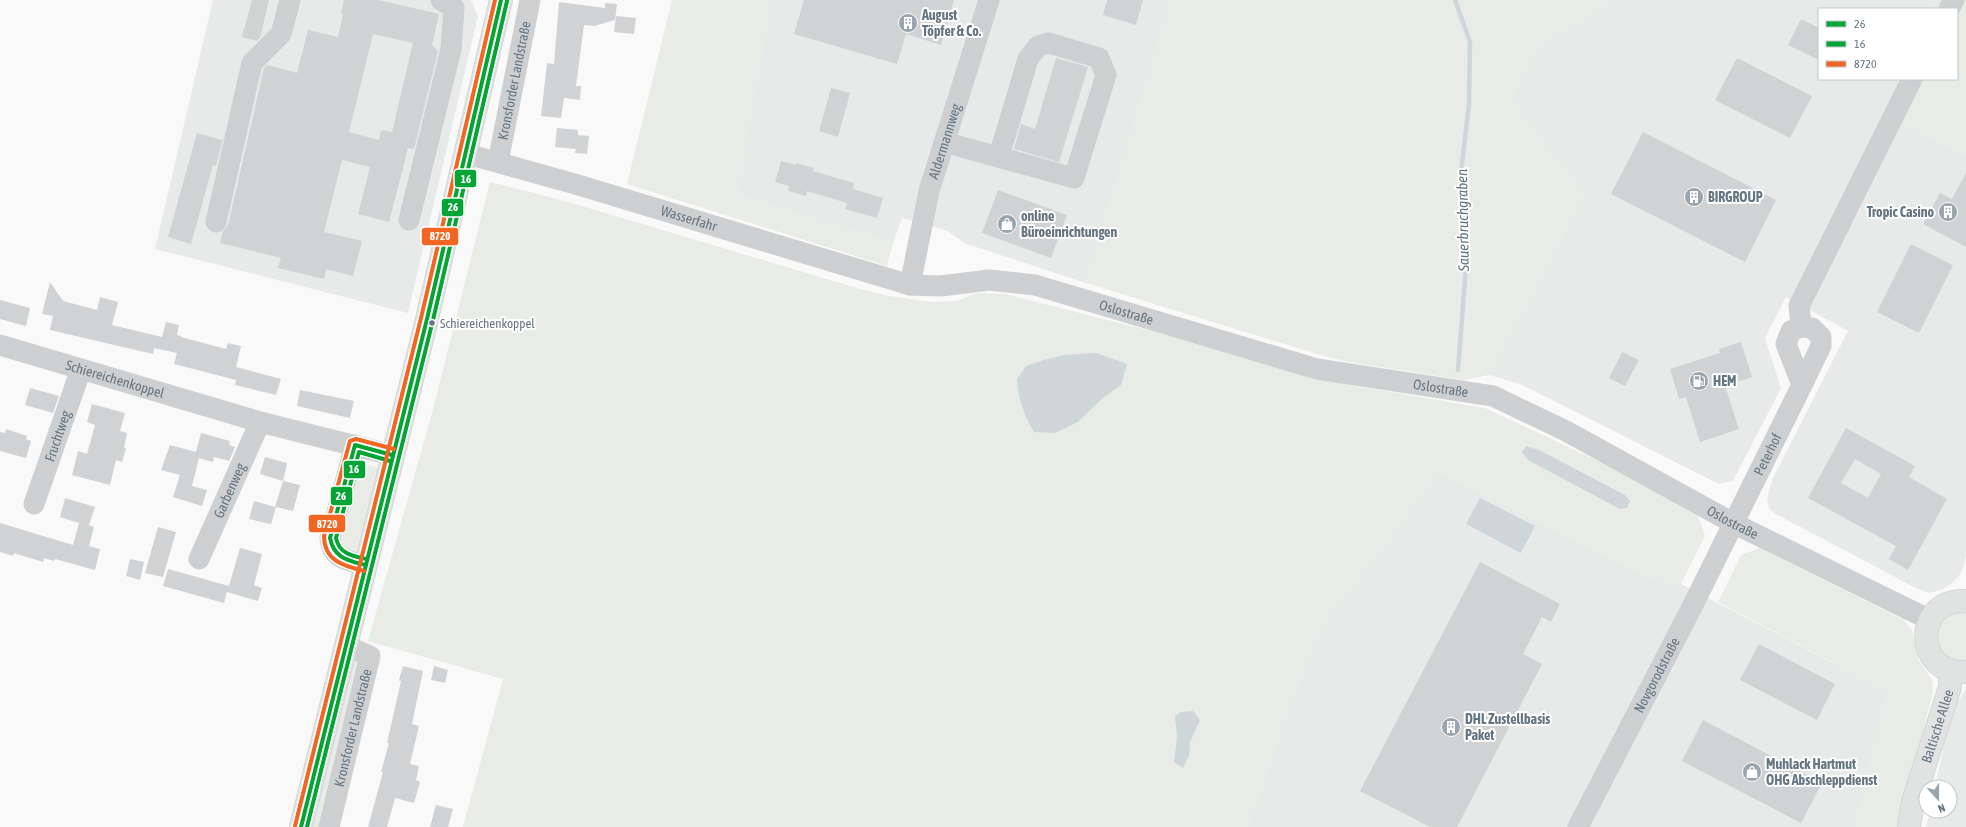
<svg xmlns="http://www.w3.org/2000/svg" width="1966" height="827" viewBox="0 0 1966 827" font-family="'Asap Condensed',sans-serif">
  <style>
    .built { fill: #e8e9e9 }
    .green { fill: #e8ebe6 }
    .water { fill: #ced6d9 }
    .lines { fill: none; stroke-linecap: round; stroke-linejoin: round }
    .stream { stroke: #ced6d9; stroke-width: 4.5 }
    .building { fill: #d0d2d3; fill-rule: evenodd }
    .major-casing { stroke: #d5d6d7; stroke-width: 24 }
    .minor { stroke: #cecfd0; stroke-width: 21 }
    .major { stroke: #e1e2e2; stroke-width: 22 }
    .bus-1-casing { stroke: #fff; stroke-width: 7 }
    .bus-2-casing { stroke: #fff; stroke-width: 7 }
    .bus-3-casing { stroke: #fff; stroke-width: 7 }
    .bus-1 { stroke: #04a535; stroke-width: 4 }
    .bus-2 { stroke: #04a535; stroke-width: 4 }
    .bus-3 { stroke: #f26522; stroke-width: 4 }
    .bus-dot { fill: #657683; stroke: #fff; stroke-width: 1.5 }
    .labels { text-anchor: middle; stroke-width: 4; stroke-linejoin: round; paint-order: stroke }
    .bus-label { font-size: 13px; fill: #657683; stroke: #fff; text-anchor: start }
    .poi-label { font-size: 14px; font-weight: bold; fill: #657683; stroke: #fff; text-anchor: start }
    .street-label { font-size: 14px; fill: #657683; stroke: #fff }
    .water-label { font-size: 15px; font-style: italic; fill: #60757c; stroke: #fff }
    .line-badge { stroke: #fff; stroke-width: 1.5 }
    .badge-label { font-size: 11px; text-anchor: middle; font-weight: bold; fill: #fff }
  </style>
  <rect width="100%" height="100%" fill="#f9f9f9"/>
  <path class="built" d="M213,0H471L478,16L408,313L155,249Z
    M770,0H1172L1086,283L964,243L948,231L902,218L893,243L736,195Z
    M1613,0H1928L1943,9H1819V79H1922L1900,123L1966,155V556L1962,571L1955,581L1941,590L1929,593L1914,587L1774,513L1769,508L1767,499L1772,480L1848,331L1786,297L1765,338L1781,388L1733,481L1719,484L1520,384L1489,375L1584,195L1510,100L1541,44Z
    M1438,471L1656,580L1681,584L1888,691L1856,827H1247L1292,699L1323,623L1400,525Z
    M1966,689V827H1926L1930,811H1950V787H1935L1948,726L1957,703Z"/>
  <path class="green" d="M672,0H770L736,195L893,243L887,266L627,184Z
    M1172,0H1613L1541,44L1510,100L1584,195L1489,375L1463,380L1349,362L1317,354L1086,283Z
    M1928,0H1966V155L1900,123L1922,79H1957V9H1943Z
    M490,182L565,201L857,288L889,296L932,302L957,301L976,293L1005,294L1155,332L1355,386L1485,408L1630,476L1698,516L1705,536L1681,584L1656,580L1438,471L1400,525L1323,623L1292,699L1247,827H463L503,679L368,641L432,413Z
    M369,465L377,467L379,472L359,553L354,554L342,547L341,539L358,472L362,467Z
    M1760,548L1904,620L1913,632L1918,659L1932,680L1933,691L1900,827H1856L1888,691L1718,602L1741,555Z
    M1966,611V666L1951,664L1935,643C1939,620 1942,615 1966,611Z
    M357,658L362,659L323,827H313L353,661Z"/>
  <path class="water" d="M1096,353L1127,364L1121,385L1104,397L1078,422L1055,433L1034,432C1024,416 1018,397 1017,379L1026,366L1044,360L1064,355Z
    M1526,446L1539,450L1625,495L1630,501L1627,508L1620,509L1528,460L1522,452Z
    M1480,498L1535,526L1521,553L1466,524Z
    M1193,711L1200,720L1190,742L1189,756L1183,768L1174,762L1177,737L1175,716L1181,712Z"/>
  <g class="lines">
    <path class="stream" d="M1455,0L1470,42L1469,105L1461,172L1467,253L1458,370"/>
  </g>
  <path class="building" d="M252,0H269L260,38L257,41L242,37Z
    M344,0H378L439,14L432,45L438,51L414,149L408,148L389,222L358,214L370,167L342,160L324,232L362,241L353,276L326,269L324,279L278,268L281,258L220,243L223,231L228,225L264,68L267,65L297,73L308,30L338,37L343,14L341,13ZM373,34L413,43L392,132L381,130L379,140L349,132Z
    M804,0H954L941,45L906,34L897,64L794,34Z
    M1107,0H1143L1136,25L1103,15Z
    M559,2L605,8V3L617,4L615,20L594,26L584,25L576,86H581L580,100L564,98L561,118L541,116L547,63L554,64Z
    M616,16L636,18L634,34L614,32Z
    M1801,19L1819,28V60L1788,45Z
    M1056,58L1088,67L1059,162L1014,149L1021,124L1035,129Z
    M1737,58L1812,96L1790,138L1715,100Z
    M831,88L850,93L838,137L819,131Z
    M557,128L578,130V135L589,136L587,154L575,153L576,149L555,147Z
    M1643,132L1776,200L1745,262L1611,194Z
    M197,133L222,140L224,134L216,166L213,165L191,244L168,237Z
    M781,161L796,165V163L814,168L813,171L854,183L853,189L883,198L877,218L845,209L847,203L807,191L806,196L788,191L789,186L775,182Z
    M1966,173V247L1923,224L1940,193L1952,199Z
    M998,190L1067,215L1051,258L982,233Z
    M1911,244L1953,265L1919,333L1877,312Z
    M50,282L63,301L97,310L100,297L118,302L112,325L162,337L166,322L179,325L177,335L181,336V337L226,349L228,343L241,346L236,367L281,379L276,395L235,385L236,380L174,364L177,353L154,348L153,354L50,330L53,316L42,314Z
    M0,300L30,308L26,326L0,319Z
    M1741,342L1752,377L1725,386L1739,429L1700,442L1686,397L1679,399L1670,369L1720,353L1719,349Z
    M1622,352L1639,360L1625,386L1609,378Z
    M30,388L59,396L53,413L25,405Z
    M300,390L354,401L350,418L297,406Z
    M92,404L125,413L120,431L127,433L124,448H126L122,462L116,460L110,485L72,475L78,451L87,454L95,425L87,422Z
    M1846,428L1915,466L1909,477L1947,499L1908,570L1889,559L1896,546L1808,498ZM1855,459L1881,474L1868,498L1841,483Z
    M6,429L27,436L26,439L31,441L26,458L0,451V432L5,433Z
    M201,433L230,441L229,445L235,447L229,461L214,457L213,462L199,458L192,486L207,490L202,506L173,497L180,475L161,470L170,445L196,452Z
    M265,457L287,463L283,481L300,485L293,511L276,507L271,524L249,519L254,501L275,507L283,481L260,474Z
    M65,498L95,507L89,525L94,527L89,546L100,549L95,570L55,559L54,561L44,558L43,562L14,553L13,556L0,552V523L73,545L79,523L60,517Z
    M158,527L176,532L163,577L145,573Z
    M240,548L262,554L254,585L262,588L258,601L227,592L224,603L163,586L168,569L229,586Z
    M130,559L144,562L140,580L126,576Z
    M1480,562L1560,604L1551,622L1542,617L1523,654L1542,664L1457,827H1430L1360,791Z
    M1759,644L1835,684L1817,720L1740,680Z
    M403,666L423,671L412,724L419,726L410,764L419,766L416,780L420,782L414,803L395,798L387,827H368L383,772H381L389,743H387L401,681L399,680Z
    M434,666L448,670L445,683L431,680Z
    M1703,720L1822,783L1801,823L1682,761Z
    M436,805L453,809L448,827H430Z"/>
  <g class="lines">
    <g class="major-casing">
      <g id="major">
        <path d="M1966,601C1913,598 1913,675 1966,672"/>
        <path d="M301,827L427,319L501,0"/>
        <path id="s9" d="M1909,827L1913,802L1950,687V671"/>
      </g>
    </g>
    <g class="minor">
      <path d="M1949,9L1954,0"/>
      <path d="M944,142L1074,178L1106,75L1099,58L1049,43L1038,46L1028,59L999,156"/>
      <path id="s1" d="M467,154L575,184L910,285L941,286L989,280L1035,285L1317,369L1493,396L1566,431L1733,523L1930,620"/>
      <path id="s2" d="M498,162L530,0"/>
      <path d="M409,220L451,49L454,8L441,0"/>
      <path d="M216,222L252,63L281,34L290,0"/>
      <path id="s3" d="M910,285L929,191L989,0"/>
      <path d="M1801,327L1799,306L1912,79"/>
      <path id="s4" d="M0,345L260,422L392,455"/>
      <path d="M355,445L330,538C332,560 347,560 365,565"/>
      <path id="s5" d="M34,504L81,369"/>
      <path id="s6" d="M199,559L260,422"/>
      <path id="s7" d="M329,827L370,656L345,645"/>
      <path id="s8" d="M1578,827L1692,607L1802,385L1821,346V337L1812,328L1801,327L1791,331L1786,344L1802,385"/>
    </g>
    <use href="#major" class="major"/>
    <g class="bus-1-casing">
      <path id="bus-1" d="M365,565C347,560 334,558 330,538L355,445L392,455
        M301,827L427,319L501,0"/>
    </g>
    <g class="bus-2-casing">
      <path id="bus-2" d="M366,559C353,556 339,554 336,538L359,452L390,461
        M307,827L433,320L507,1"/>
    </g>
    <g class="bus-3-casing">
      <path id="bus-3" d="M364,571C344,566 324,561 324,536L350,441L356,439L394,449
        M295,826L421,318L495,0"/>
    </g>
    <use href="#bus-1" class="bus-1"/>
    <use href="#bus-2" class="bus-2"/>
    <use href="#bus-3" class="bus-3"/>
  </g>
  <defs>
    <g id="building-disc" transform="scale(1)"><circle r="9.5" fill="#99a4ac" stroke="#fff"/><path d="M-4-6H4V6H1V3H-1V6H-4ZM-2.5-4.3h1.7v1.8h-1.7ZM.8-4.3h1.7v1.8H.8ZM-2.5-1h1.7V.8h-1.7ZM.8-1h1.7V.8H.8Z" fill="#fff"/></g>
    <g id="shop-disc" transform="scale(1)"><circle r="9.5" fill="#99a4ac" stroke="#fff"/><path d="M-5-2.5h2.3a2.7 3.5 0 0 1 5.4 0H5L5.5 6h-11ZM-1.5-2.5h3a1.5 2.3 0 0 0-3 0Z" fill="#fff"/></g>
    <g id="fuel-disc" transform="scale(1)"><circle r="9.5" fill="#99a4ac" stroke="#fff"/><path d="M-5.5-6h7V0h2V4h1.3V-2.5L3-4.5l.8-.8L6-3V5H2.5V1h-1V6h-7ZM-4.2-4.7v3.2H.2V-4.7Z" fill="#fff"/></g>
  </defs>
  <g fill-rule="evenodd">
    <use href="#building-disc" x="908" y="23"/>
    <use href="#building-disc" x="1694" y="197"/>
    <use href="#building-disc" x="1948" y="212"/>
    <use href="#shop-disc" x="1007" y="224"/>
    <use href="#fuel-disc" x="1699" y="381"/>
    <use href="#building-disc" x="1451" y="727"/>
    <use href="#shop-disc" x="1752" y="772"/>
  </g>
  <circle class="bus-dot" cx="432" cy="323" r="3.5"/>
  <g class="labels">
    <g class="bus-label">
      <text x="440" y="328">Schiereichenkoppel</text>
    </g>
    <g class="poi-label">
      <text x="922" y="20">August<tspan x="922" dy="16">Töpfer &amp; Co.</tspan></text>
      <text x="1708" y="202">BIRGROUP</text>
      <text x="1934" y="217" text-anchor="end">Tropic Casino</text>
      <text x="1021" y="221">online<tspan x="1021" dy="16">Büroeinrichtungen</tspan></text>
      <text x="1713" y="386">HEM</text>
      <text x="1465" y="724">DHL Zustellbasis<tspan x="1465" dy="16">Paket</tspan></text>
      <text x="1766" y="769">Muhlack Hartmut<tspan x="1766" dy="16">OHG Abschleppdienst</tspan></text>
    </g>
    <g class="street-label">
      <text dy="5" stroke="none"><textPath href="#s2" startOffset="83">Kronsforder Landstraße</textPath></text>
      <text dy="5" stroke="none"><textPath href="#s3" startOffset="148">Aldermannweg</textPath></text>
      <text dy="5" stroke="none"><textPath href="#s1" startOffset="231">Wasserfahr</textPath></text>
      <text dy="5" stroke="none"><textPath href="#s1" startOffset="683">Oslostraße</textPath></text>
      <text dy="5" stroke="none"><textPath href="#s4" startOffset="120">Schiereichenkoppel</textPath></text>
      <text dy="5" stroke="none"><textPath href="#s1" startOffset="1007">Oslostraße</textPath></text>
      <text dy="5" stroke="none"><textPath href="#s5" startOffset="72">Fruchtweg</textPath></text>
      <text dy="5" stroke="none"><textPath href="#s8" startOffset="418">Peterhof</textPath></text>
      <text dy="5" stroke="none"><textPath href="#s6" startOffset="75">Garbenweg</textPath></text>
      <text dy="5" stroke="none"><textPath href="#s1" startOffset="1331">Oslostraße</textPath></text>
      <text dy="5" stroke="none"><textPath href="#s8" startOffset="171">Novgorodstraße</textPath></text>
      <text dy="5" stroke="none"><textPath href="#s9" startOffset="105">Baltische Allee</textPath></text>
      <text dy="5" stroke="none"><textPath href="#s7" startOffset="102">Kronsforder Landstraße</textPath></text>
    </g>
    <g class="water-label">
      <text transform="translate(1463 220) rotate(-91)" y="5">Sauerbruchgraben</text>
    </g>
  </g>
  <g class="line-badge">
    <rect x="454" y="169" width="23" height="19" rx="4" fill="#04a535"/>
    <rect x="441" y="198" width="23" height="19" rx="4" fill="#04a535"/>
    <rect x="421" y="227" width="38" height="19" rx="4" fill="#f26522"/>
    <rect x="343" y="460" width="23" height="19" rx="4" fill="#04a535"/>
    <rect x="330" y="486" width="23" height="20" rx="4" fill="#04a535"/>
    <rect x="308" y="514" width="38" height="19" rx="4" fill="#f26522"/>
  </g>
  <g class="badge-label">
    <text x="466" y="183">16</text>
    <text x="453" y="211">26</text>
    <text x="440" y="240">8720</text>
    <text x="354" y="473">16</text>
    <text x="341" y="500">26</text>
    <text x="327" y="528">8720</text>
  </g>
  <rect x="1818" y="8" width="140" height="72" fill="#ffffff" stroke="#c1c8cd"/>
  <rect x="1826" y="21" width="20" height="6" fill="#04a535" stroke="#c1c8cd"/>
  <text x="1854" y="28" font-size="12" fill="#657683">26</text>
  <rect x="1826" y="41" width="20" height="6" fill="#04a535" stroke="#c1c8cd"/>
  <text x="1854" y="48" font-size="12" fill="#657683">16</text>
  <rect x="1826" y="61" width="20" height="6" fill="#f26522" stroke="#c1c8cd"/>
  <text x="1854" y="68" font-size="12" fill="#657683">8720</text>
  <g transform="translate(1938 799) rotate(159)"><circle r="19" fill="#ffffff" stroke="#c1c8cd"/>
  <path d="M0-3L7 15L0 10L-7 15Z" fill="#99a4ac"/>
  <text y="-6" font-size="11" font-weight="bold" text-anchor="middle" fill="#657683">N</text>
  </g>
</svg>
